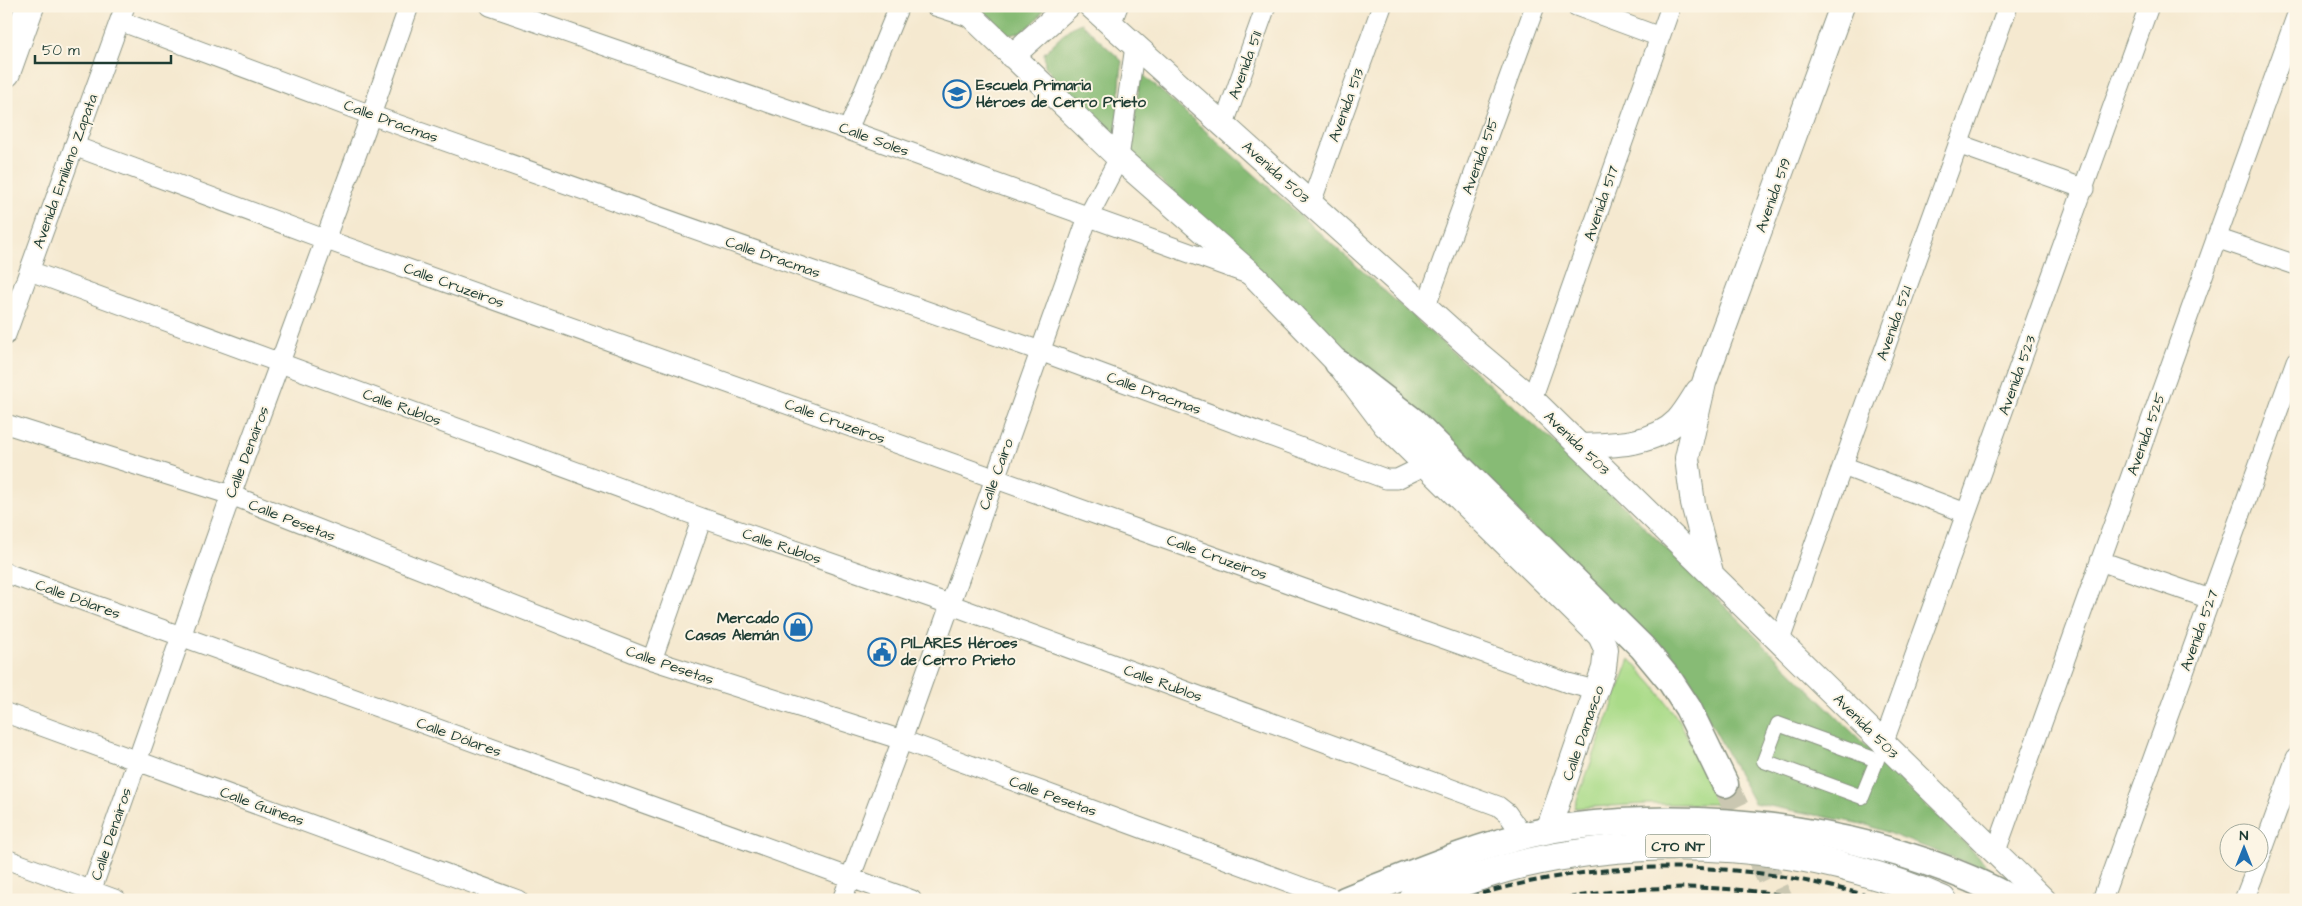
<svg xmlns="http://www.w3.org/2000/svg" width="2302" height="906" viewBox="0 0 2302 906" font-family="'Architects Daughter',sans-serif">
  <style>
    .green { fill: #aadb89; stroke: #648c5e }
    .forest { fill: #87bb75; stroke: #537c54 }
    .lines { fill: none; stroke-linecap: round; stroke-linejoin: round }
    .secondary-tunnel { stroke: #cac7b1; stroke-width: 26; stroke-dasharray: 26 13; stroke-linecap: butt }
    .pedestrian-casing { stroke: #8a9382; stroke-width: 16 }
    .minor-casing { stroke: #8a9382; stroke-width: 21 }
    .tertiary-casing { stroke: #8a9382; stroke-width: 26 }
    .secondary-casing { stroke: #8a9382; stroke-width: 29 }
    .primary-casing { stroke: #8a9382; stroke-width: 30 }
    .motorway-casing { stroke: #8a9382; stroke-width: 30 }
    .pedestrian { stroke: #fff; stroke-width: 14 }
    .minor { stroke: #fff; stroke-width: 19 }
    .tertiary { stroke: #fff; stroke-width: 24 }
    .secondary { stroke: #fff; stroke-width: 26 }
    .primary { stroke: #fff; stroke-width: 28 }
    .motorway { stroke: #fff; stroke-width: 28 }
    .rail { stroke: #1f3d34; stroke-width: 4; stroke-dasharray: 8 4; stroke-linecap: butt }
    .labels { text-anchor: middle; stroke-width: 4; stroke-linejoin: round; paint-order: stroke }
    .shield { fill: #fcf5e5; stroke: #617469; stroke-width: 1 }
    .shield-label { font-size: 14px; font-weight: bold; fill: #1f3d34 }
    .street-label { font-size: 15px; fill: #1f3d34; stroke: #fcf5e5 }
    .poi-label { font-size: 15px; font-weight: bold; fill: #1f3d34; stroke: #fcf5e5; text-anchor: start }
  </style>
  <rect width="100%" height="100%" fill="#fcf5e5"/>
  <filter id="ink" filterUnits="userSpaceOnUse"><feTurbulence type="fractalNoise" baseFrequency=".02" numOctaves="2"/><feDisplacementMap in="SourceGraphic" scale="10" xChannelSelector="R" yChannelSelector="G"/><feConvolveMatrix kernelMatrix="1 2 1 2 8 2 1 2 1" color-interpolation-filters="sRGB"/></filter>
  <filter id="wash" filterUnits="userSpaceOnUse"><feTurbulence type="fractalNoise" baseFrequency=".0096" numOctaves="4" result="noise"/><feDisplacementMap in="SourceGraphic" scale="20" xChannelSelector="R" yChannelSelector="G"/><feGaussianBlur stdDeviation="1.12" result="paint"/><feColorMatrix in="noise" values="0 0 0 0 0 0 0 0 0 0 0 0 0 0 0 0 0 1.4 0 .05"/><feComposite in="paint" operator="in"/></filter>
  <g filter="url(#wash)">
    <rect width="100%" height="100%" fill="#f5e9d0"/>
    <path class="green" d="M1630,659L1655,687L1680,722L1721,804H1647L1574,808Z"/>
    <path class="forest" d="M977,6H1045C1039,21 1023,35 1007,35Z
      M1081,23L1122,61L1116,139L1063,88L1045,66L1044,53L1070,28Z
      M1141,73L1608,491L1996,874L1867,825L1754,803L1699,701L1653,644L1527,522L1130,152Z"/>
  </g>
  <g filter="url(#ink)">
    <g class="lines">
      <path class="secondary-tunnel" d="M1725,784L1780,900"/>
      <g class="pedestrian-casing">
        <path id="pedestrian" d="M1778,724L1877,760L1862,797L1764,761Z"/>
      </g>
      <g class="minor-casing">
        <path id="minor" d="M490,6L848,130L1248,274
          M935,6L972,18
          M1576,6L1660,37
          M120,21L371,115L1040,351L1386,479H1397L1426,465
          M1111,24L1118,6
          M1224,124L1266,6
          M848,130L899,6
          M1958,144L2085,189
          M74,146L324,239L1568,683L1598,691
          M1311,203L1382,6
          M2216,238L2296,265
          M30,271L702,518L949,604L1498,806L1507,813L1523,836
          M1426,306L1535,6
          M6,335L125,6
          M1532,399L1671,6
          M6,424L231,495L652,660L902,740L1337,900
          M1843,466L1966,513
          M2100,561L2210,599
          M6,573L912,900
          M1780,640L2008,6
          M652,660L702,518
          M6,713L518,900
          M1883,744L2149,6
          M1996,851L2296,17
          M2260,858L2296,758
          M6,859L117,900
          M88,900L231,495L371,115L409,6
          M842,900L902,740L1088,217L1119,158L1135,46
          M2102,900L2296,361
          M2244,900L2258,864"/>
      </g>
      <g class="tertiary-casing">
        <path id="tertiary" d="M961,6L1119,158L1256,278L1338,363L1385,425L1600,636L1606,649L1604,668L1548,830
          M1091,6L1469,346L1532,399L2044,900
          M1012,56L1068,6
          M1582,446C1614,445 1654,445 1678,420C1686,411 1692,400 1698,391
          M1711,572L1693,504L1687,458L1704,383L1842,6"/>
      </g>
      <g class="secondary-casing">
        <path id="secondary" d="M1338,363L1413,421L1642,647L1671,682L1688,708L1725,784
          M1345,900C1411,874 1476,845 1545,831C1570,825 1596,824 1621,822C1750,814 1899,838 2014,900"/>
      </g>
      <g class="primary-casing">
        <path id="primary" d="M6,73L30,6"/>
      </g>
      <g class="motorway-casing">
        <path id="motorway" d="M1413,900C1448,887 1482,874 1518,865C1657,832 1810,842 1942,900"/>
      </g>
      <use href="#pedestrian" class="pedestrian"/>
      <use href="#minor" class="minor"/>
      <use href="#tertiary" class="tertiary"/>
      <use href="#secondary" class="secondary"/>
      <use href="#primary" class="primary"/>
      <use href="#motorway" class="motorway"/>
      <path class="rail" d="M1459,900C1603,856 1739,857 1882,900
        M1556,900C1638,885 1724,882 1807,900"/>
    </g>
  </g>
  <defs>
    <g id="school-ring" transform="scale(1.4375)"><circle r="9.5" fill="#fcf5e5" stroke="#1f6fb2" stroke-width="1.5"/><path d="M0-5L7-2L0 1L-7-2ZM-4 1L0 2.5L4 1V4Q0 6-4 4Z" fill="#1f6fb2"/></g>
    <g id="shop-ring" transform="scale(1.4375)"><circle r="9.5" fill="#fcf5e5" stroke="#1f6fb2" stroke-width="1.5"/><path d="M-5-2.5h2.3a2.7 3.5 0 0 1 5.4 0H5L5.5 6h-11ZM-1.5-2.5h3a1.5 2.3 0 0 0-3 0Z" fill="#1f6fb2"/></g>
    <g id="civic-ring" transform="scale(1.4375)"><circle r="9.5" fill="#fcf5e5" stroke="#1f6fb2" stroke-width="1.5"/><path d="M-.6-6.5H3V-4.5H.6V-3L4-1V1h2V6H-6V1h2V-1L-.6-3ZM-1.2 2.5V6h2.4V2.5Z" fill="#1f6fb2"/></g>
  </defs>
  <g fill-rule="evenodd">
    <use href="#school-ring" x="957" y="94"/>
    <use href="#shop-ring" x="798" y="627"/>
    <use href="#civic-ring" x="882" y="652"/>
  </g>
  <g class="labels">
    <rect class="shield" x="1645.5" y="834.5" width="65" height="23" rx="4"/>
    <g class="shield-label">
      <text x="1678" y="851">CTO INT</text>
    </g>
    <g class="street-label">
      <text transform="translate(1245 65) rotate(-70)" y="5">Avenida 511</text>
      <text transform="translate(1346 105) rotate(-70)" y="5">Avenida 513</text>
      <text transform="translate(391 121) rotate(20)" y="5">Calle Dracmas</text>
      <text transform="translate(874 139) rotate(20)" y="5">Calle Soles</text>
      <text transform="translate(1480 156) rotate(-70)" y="5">Avenida 515</text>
      <text transform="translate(65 171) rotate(-70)" y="5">Avenida Emiliano Zapata</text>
      <text transform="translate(1276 172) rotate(42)" y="5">Avenida 503</text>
      <text transform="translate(1773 195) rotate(-70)" y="5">Avenida 519</text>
      <text transform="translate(1601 203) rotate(-71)" y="5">Avenida 517</text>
      <text transform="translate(773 257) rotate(19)" y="5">Calle Dracmas</text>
      <text transform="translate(454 285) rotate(20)" y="5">Calle Cruzeiros</text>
      <text transform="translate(1894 323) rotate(-70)" y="5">Avenida 521</text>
      <text transform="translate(2017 375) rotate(-70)" y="5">Avenida 523</text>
      <text transform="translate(1154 393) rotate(20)" y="5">Calle Dracmas</text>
      <text transform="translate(402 407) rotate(20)" y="5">Calle Rublos</text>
      <text transform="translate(835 421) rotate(20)" y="5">Calle Cruzeiros</text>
      <text transform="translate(2146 434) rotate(-70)" y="5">Avenida 525</text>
      <text transform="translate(1577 443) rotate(44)" y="5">Avenida 503</text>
      <text transform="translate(247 452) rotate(-69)" y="5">Calle Denairos</text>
      <text transform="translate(996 474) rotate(-70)" y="5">Calle Cairo</text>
      <text transform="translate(292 520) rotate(21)" y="5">Calle Pesetas</text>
      <text transform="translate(782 546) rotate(19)" y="5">Calle Rublos</text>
      <text transform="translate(1217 557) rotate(20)" y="5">Calle Cruzeiros</text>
      <text transform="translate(78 599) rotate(20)" y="5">Calle Dólares</text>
      <text transform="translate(2199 630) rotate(-70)" y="5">Avenida 527</text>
      <text transform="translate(670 665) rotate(19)" y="5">Calle Pesetas</text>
      <text transform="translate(1163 683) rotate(20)" y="5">Calle Rublos</text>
      <text transform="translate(1866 726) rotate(45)" y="5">Avenida 503</text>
      <text transform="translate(1583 733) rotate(-71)" y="5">Calle Damasco</text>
      <text transform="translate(459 737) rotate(20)" y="5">Calle Dólares</text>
      <text transform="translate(1053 796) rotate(20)" y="5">Calle Pesetas</text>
      <text transform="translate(262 806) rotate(20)" y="5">Calle Guineas</text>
      <text transform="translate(111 834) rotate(-71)" y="5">Calle Denairos</text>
    </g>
    <g class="poi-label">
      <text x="976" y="90">Escuela Primaria<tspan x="976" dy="17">Héroes de Cerro Prieto</tspan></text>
      <text x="779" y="623" text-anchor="end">Mercado<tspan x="779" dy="17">Casas Alemán</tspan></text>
      <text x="901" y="648">PILARES Héroes<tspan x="901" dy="17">de Cerro Prieto</tspan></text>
    </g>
  </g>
  <rect width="2302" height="906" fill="none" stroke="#fcf5e5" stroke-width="25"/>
  <g transform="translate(2244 848)"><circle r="24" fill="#fcf5e5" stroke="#a4ab9e"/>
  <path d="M0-4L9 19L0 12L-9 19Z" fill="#1f6fb2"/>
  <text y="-8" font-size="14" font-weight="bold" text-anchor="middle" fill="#1f3d34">N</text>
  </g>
  <path d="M35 55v8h136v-8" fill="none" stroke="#1f3d34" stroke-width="2.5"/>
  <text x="42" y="55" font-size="15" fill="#1f3d34" stroke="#fcf5e5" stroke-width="4" paint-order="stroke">50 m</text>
</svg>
